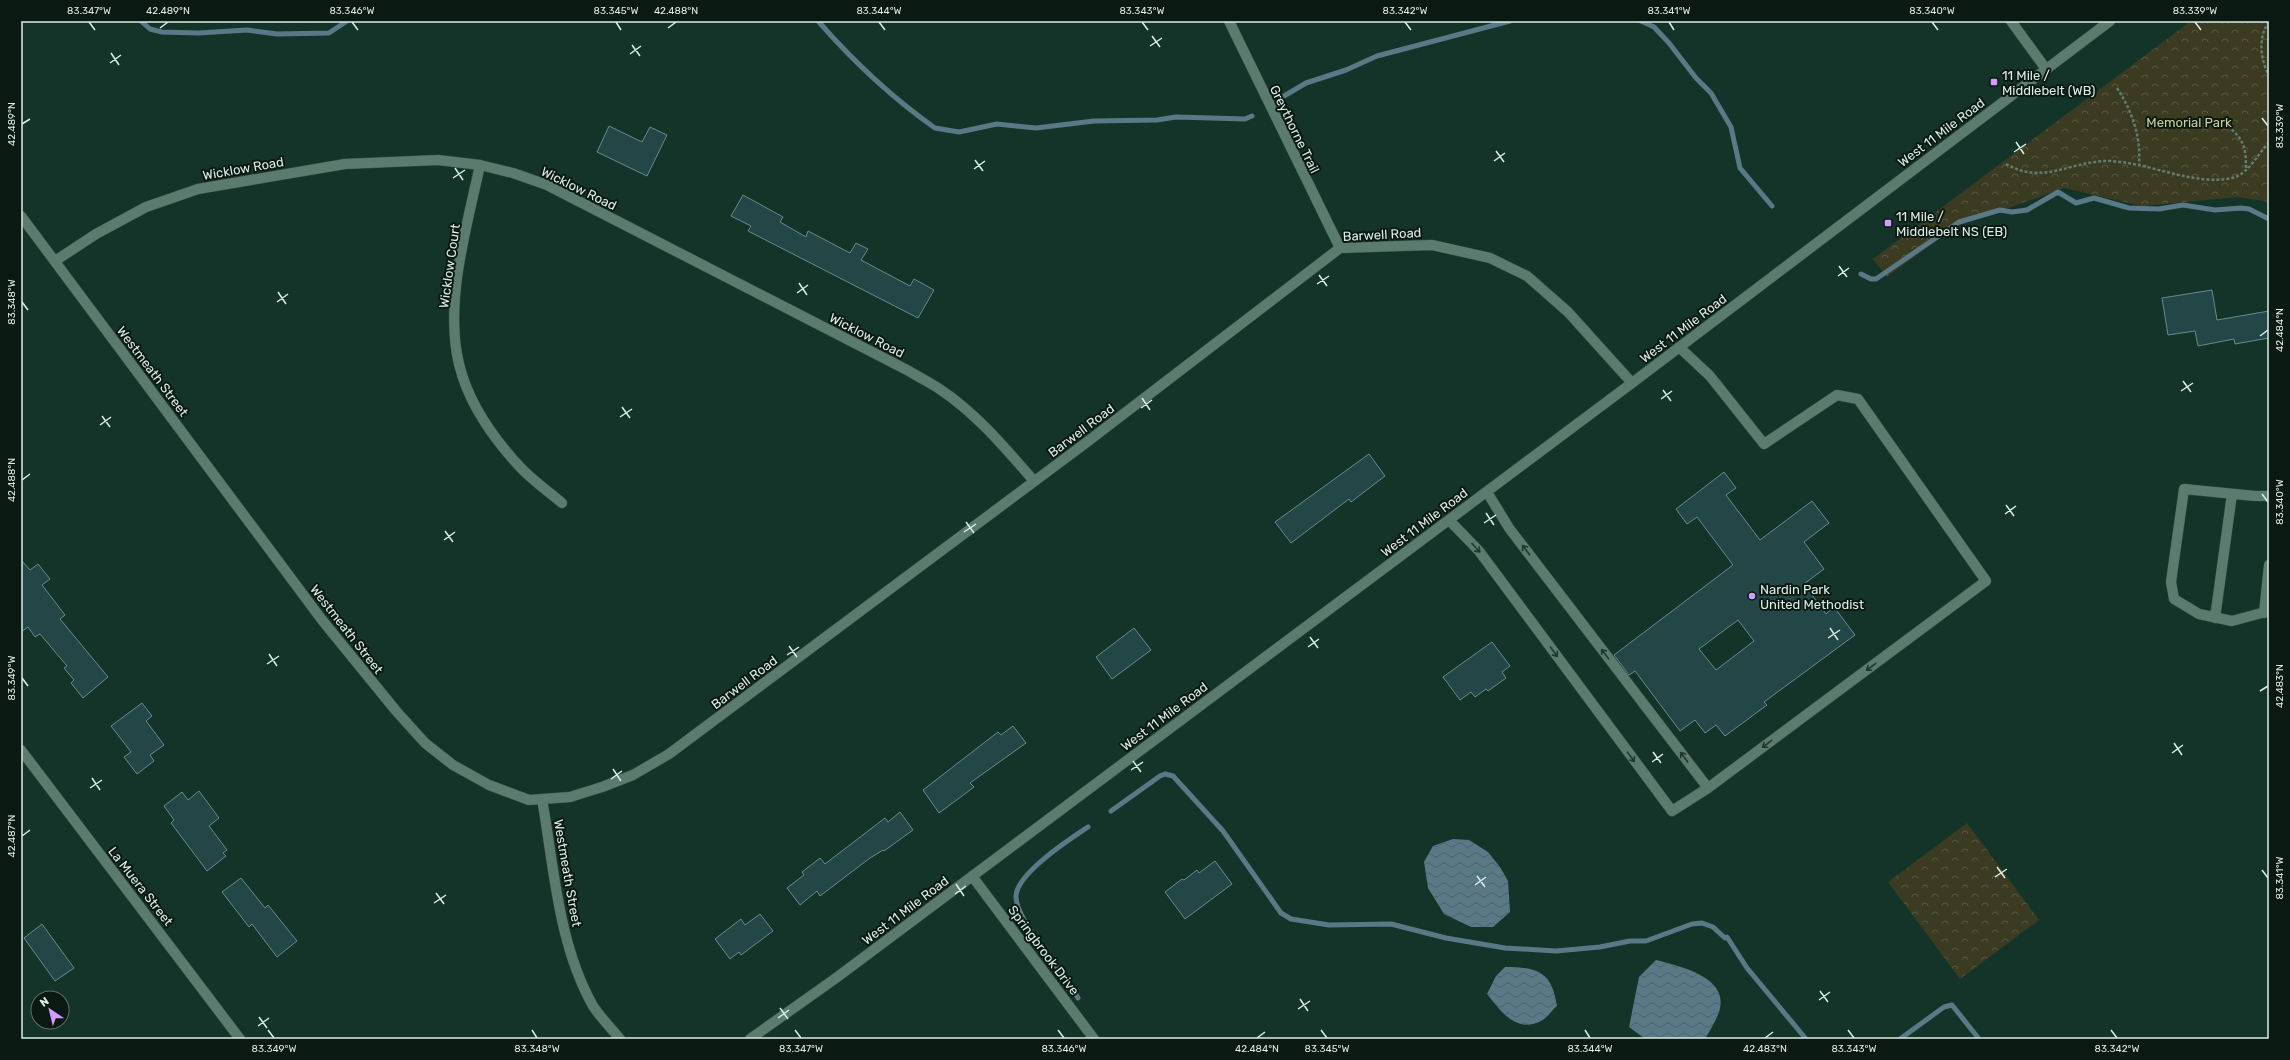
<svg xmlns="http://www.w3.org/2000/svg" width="2290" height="1060" viewBox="0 0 2290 1060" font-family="Rubik,sans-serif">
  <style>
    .park { fill: url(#park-crowns) }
    .water { fill: url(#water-waves) }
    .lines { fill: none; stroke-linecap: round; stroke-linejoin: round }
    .stream { stroke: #597986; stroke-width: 5 }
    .building { fill: #234747; stroke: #658c8c; fill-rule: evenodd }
    .minor-casing { stroke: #354e44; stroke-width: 11 }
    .path { stroke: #627c72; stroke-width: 2.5; stroke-dasharray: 3 2; stroke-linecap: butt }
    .minor { stroke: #5a7b6d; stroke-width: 10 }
    .oneway { stroke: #23362e }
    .ticks { fill: none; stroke: #dbede5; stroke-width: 1.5 }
    .poi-dot { fill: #d29cfd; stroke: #0b1913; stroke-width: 1.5 }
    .labels { text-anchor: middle; stroke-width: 4; stroke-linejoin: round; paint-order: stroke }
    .poi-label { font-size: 13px; fill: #dbede5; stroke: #0b1913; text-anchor: start }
    .park-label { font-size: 13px; fill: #cdd09a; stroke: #0b1913 }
    .street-label { font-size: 13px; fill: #dbede5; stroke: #0b1913 }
    .neatline { fill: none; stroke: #dbede5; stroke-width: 1.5 }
    .ticks-label { font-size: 10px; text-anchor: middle; fill: #dbede5 }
  </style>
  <defs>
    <pattern id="park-crowns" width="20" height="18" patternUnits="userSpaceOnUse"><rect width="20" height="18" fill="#3a3b21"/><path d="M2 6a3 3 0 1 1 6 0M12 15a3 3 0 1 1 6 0" fill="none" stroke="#565841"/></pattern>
    <pattern id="water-waves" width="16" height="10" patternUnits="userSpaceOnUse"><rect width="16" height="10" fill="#597986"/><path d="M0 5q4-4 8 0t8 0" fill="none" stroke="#4f6269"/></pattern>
  </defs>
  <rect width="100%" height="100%" fill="#153429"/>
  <path class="park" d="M2191,21H2269V202L2238,197L2142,206L2064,188L1955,227L1887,277L1873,259Z
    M1967,823L2039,920L1960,979L1888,882Z"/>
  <path class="water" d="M1453,839L1469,840L1488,852L1500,867L1508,881L1510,912L1493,927H1471L1444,914L1428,888L1424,862L1433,846Z
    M1656,960C1678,966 1727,976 1720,1008C1718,1018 1710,1030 1705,1039H1645L1629,1027L1639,977Z
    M1505,967C1538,967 1552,972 1557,1006C1552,1010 1547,1018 1541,1021C1516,1034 1500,1010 1487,994L1496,976Z"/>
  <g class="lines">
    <path class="stream" d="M141,21L150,29L162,32L199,33L247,30L277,34L329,33L347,21
      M818,21C853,61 891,97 935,128L959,132L997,124L1036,128L1094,121L1157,120L1176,117L1245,119L1252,116
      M1641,21L1654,27L1669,43L1696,78L1711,93L1731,127L1740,168L1772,206
      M1284,96L1306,83L1346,70L1377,56L1510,21
      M1861,274L1871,279H1876L1959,222L2000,210L2012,212L2027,210L2058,192L2076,203L2094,198L2129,208L2159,209L2183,205L2215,210L2241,208L2249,209L2269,219
      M1111,811L1160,776L1165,774L1173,776L1223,831L1281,913L1291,919L1329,925L1391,924L1446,938L1505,948L1556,951L1600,947L1630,941H1646L1692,924L1702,923L1713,927L1725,938L1727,937L1747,968L1806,1039
      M1078,998C1068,980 1054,964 1042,948C1034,937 1015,909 1016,896C1017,873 1070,839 1088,827
      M1900,1039L1944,1007L1952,1005L1979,1039"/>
  </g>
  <path class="building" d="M609,126L642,142L650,127L667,135L647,176L597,152Z
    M743,195L783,217L780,222L806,237L808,231L850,253L856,243L868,249L861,260L910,286L914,279L934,290L918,318L748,231L751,226L731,216Z
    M2212,290L2217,320L2269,311V338L2235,344L2234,339L2198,346L2195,331L2168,335L2162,298Z
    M1369,454L1385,476L1351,502L1349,499L1291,543L1275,522Z
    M1724,472L1736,488L1726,495L1760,540L1812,501L1829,523L1804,542L1824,569L1804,584L1826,614L1834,607L1855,635L1764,702L1767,705L1725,736L1716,725L1705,733L1695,720L1680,731L1635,671L1629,675L1614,655L1733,565L1697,517L1687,524L1676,509ZM1738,620L1754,641L1716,670L1699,649Z
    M21,560L30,570L38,564L50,579L42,585L65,615L60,619L108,677L83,698L71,683L74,680L64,668L67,666L40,634L35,637L28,627L21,632Z
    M1134,628L1151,650L1112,679L1096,657Z
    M1492,642L1510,666L1502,672L1506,678L1488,691L1486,689L1475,697L1471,692L1460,700L1443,677Z
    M142,703L152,716L146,721L164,745L150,755L154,761L137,774L124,757L131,752L111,726Z
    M1013,726L1026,743L970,783L974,787L939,813L923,790L998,732L1001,735Z
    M199,791L219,818L209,826L227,850L223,853L226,856L207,871L171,823L174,820L164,806L182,792L188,800Z
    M900,812L913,830L884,851L883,850L870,858L820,896L817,891L800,905L787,888L804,875L802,872L820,858L825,864L885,818L888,822Z
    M1215,861L1232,884L1185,919L1165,892L1182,879L1184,880L1197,870L1199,873Z
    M241,878L265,908L268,905L297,941L277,957L252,924L249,927L222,892Z
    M760,914L773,931L741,955L739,952L730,959L715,939L741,919L745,925Z
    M42,924L74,968L55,981L24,938Z"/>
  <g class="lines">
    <g class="minor-casing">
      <path id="minor" d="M1229,21L1340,248
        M2011,21L2046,69
        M480,165C467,226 444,302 459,364C468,402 494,439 520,467C532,480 548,491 562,503
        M21,216L322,620L397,712L425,743L453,765L489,785L529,800L570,797L602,787L633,775L669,754L1087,442L1340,248L1432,245L1490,258L1527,276L1568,312L1632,383
        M55,261L96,234L146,207L198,189L345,164L438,160L480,165L513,173L547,185L909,371C920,378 931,383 941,390C977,414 1006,449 1034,481
        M1487,492L1509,528L1708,788
        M2269,496H2255L2184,489L2171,582L2174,599L2199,614L2232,621L2269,611
        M1449,520L1479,551L1672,811L1708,788L1986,581L1858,399L1837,395L1764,444L1710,376L1679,347
        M2264,613L2269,565
        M2215,618L2232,494
        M21,750L240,1039
        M542,799C554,867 558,944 593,1006C600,1017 611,1028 620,1039
        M972,876L1094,1039
        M750,1039L836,978L1632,383L2110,21"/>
    </g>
    <path class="path" d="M2269,22C2257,38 2261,60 2269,76
      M2117,88C2132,111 2141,136 2139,164
      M2228,126C2245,141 2246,148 2246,171
      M2006,164C2044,186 2071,160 2110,161C2152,163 2192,186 2232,178C2249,174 2257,154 2269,143"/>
    <use href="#minor" class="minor"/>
  </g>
  <defs><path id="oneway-shaft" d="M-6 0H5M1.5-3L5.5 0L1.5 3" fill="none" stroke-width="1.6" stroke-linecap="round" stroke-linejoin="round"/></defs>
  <g class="oneway">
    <use href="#oneway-shaft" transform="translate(1476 548) rotate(48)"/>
    <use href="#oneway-shaft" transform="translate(1526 550) rotate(-127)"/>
    <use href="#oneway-shaft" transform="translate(1554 652) rotate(54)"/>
    <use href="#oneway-shaft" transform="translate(1605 654) rotate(-127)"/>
    <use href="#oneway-shaft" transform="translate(1871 667) rotate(143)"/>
    <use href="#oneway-shaft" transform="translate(1767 744) rotate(143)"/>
    <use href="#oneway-shaft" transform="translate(1631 757) rotate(54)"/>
    <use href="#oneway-shaft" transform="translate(1684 757) rotate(-127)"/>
  </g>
  <path class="ticks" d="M89,22L95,30M352,22L358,30M616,22L621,30M879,22L885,30M1142,22L1148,30M1405,22L1411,30M1669,22L1674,30M1932,22L1938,30M2195,22L2201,30M160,28L168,22M668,28L676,22M1152,36L1160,47M632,45L640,56M1150,46L1162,38M111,53L119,65M630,54L641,46M110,63L121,55M2262,118L2268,126M22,124L30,119M2016,142L2024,154M1496,151L1504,162M2014,152L2026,144M975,160L983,171M1494,161L1505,153M455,168L463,180M974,169L985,161M453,178L465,170M1839,266L1847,277M1319,275L1327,286M1838,276L1849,268M799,283L807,295M1317,284L1329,276M278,292L286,304M797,293L808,285M22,302L28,310M277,302L288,294M2260,336L2268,330M2183,381L2191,392M1663,390L1671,401M2181,391L2193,383M1142,398L1150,410M1661,399L1672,391M622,407L630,418M1141,408L1152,400M102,416L110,427M620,417L632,409M100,425L111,417M22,480L30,474M2262,494L2268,502M2006,505L2014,516M1486,513L1494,525M2005,514L2016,506M966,522L974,533M1484,523L1496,515M445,531L453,542M964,532L976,524M444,540L455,532M1830,628L1838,640M1310,637L1318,648M1828,638L1840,630M789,646L797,657M1308,647L1319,639M269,654L277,666M787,655L799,647M267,664L279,656M22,678L28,686M2260,691L2268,686M2174,743L2182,755M1653,752L1661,763M2172,753L2183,745M1133,761L1141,772M1652,762L1663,754M613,769L621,781M1131,770L1143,762M92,778L100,790M611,779L622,771M90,788L102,780M22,836L30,830M1997,867L2005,878M2262,870L2268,878M1477,876L1485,887M1995,877L2007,869M956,884L964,896M1475,885L1486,877M436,893L444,904M955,894L966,886M434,903L446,895M1820,991L1828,1002M1300,999L1308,1011M1819,1000L1830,992M780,1008L788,1019M1298,1009L1310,1001M259,1017L267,1028M778,1018L789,1010M258,1026L269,1018M268,1030L274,1038M532,1030L537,1038M795,1030L801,1038M1058,1030L1064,1038M1321,1030L1327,1038M1585,1030L1590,1038M1848,1030L1854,1038M2111,1030L2117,1038M1257,1038L1265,1032M1765,1038L1773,1032"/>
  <g class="poi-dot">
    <rect x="1990" y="78" width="8" height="8" rx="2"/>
    <rect x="1884" y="219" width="8" height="8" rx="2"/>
    <circle cx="1752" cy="596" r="4"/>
  </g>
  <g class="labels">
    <g class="poi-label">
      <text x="2002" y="80">11 Mile /<tspan x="2002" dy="15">Middlebelt (WB)</tspan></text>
      <text x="1896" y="221">11 Mile /<tspan x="1896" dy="15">Middlebelt NS (EB)</tspan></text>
      <text x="1760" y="594">Nardin Park<tspan x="1760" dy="15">United Methodist</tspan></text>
    </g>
    <g class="park-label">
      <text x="2189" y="127">Memorial Park</text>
    </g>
    <g class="street-label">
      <text transform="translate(1295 129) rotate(64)" y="5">Greythorne Trail</text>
      <text transform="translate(1941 132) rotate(-37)" y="5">West 11 Mile Road</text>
      <text transform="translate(243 168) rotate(-10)" y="5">Wicklow Road</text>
      <text transform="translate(579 188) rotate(26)" y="5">Wicklow Road</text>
      <text transform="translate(1382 234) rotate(-3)" y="5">Barwell Road</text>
      <text transform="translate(449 266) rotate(-82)" y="5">Wicklow Court</text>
      <text transform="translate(1683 328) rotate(-37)" y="5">West 11 Mile Road</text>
      <text transform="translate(867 335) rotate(27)" y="5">Wicklow Road</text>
      <text transform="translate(153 371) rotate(53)" y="5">Westmeath Street</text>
      <text transform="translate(1081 430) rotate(-37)" y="5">Barwell Road</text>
      <text transform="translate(1424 522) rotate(-37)" y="5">West 11 Mile Road</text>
      <text transform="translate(347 629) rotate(52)" y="5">Westmeath Street</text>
      <text transform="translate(744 682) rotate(-37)" y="5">Barwell Road</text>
      <text transform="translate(1164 716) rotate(-37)" y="5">West 11 Mile Road</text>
      <text transform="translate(568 873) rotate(80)" y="5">Westmeath Street</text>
      <text transform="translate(141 886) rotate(52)" y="5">La Muera Street</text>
      <text transform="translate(905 910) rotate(-37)" y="5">West 11 Mile Road</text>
      <text transform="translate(1044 950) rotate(53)" y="5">Springbrook Drive</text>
    </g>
  </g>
  <rect width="2290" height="1060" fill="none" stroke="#0b1913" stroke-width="44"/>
  <g transform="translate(50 1010) rotate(325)"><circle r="19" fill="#0b1913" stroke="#5e6e67"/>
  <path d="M0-3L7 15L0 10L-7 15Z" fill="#d29cfd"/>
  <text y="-6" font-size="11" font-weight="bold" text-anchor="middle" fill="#dbede5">N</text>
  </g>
  <rect x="22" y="22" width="2246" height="1016" class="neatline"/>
  <g class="ticks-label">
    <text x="89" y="14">83.347°W</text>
    <text x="168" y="14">42.489°N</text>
    <text x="352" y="14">83.346°W</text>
    <text x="616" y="14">83.345°W</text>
    <text x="676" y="14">42.488°N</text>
    <text x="879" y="14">83.344°W</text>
    <text x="1142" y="14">83.343°W</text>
    <text x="1405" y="14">83.342°W</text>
    <text x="1669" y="14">83.341°W</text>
    <text x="1932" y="14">83.340°W</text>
    <text x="2195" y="14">83.339°W</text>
    <text transform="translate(11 124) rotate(-90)" y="4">42.489°N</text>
    <text transform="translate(2279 126) rotate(-90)" y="4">83.339°W</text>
    <text transform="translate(11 302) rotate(-90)" y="4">83.348°W</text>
    <text transform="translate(2279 330) rotate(-90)" y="4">42.484°N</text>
    <text transform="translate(11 480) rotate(-90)" y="4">42.488°N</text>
    <text transform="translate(2279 502) rotate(-90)" y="4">83.340°W</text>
    <text transform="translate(11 678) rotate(-90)" y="4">83.349°W</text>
    <text transform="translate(2279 686) rotate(-90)" y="4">42.483°N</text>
    <text transform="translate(11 836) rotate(-90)" y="4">42.487°N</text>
    <text transform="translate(2279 878) rotate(-90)" y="4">83.341°W</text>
    <text x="274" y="1052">83.349°W</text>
    <text x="537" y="1052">83.348°W</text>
    <text x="801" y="1052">83.347°W</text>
    <text x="1064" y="1052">83.346°W</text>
    <text x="1257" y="1052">42.484°N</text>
    <text x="1327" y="1052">83.345°W</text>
    <text x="1590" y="1052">83.344°W</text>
    <text x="1765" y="1052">42.483°N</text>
    <text x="1854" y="1052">83.343°W</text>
    <text x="2117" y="1052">83.342°W</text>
  </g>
</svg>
